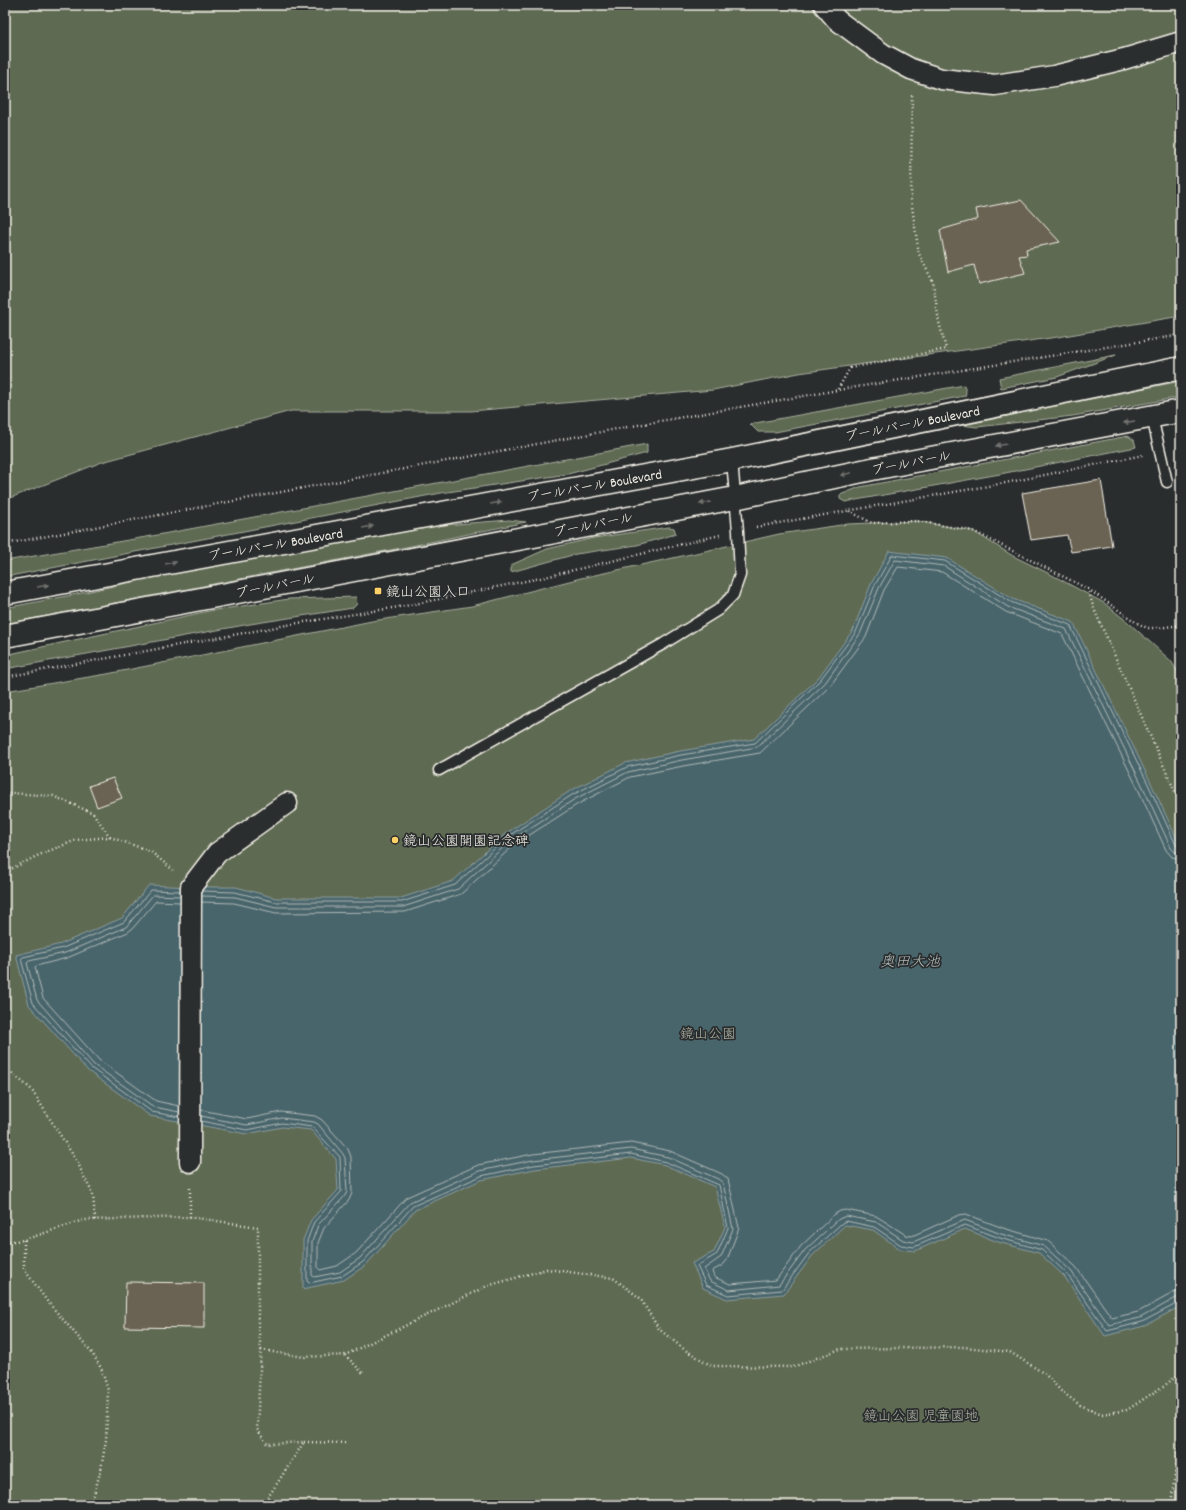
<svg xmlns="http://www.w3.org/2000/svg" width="1186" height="1510" viewBox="0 0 1186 1510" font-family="Dekko,'Klee One',sans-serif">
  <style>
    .green { fill: #5e6b53; stroke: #a9ae9e }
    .water { fill: #48656c; stroke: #8d9d9e }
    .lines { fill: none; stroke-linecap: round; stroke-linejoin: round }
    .shore { stroke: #afb9b6; stroke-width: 1 }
    .building { fill: #6b6353; stroke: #f4f1e8 }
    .lane-casing { stroke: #f4f1e8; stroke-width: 13 }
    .street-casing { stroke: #f4f1e8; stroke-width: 23 }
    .secondary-casing { stroke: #f4f1e8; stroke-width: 25 }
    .path { stroke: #f4f1e8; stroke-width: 2.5; stroke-dasharray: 1 3; stroke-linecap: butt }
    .lane { stroke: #2a2d2e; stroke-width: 10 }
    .street { stroke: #2a2d2e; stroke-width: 20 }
    .secondary { stroke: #2a2d2e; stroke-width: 22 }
    .oneway { fill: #71726f }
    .poi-dot { fill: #ffd166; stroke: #2a2d2e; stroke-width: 1.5 }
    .labels { text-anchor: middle; stroke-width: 3.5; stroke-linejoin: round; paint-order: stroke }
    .street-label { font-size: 14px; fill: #f4f1e8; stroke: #2a2d2e }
    .poi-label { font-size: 14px; fill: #f4f1e8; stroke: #2a2d2e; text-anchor: start }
    .park-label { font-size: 14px; fill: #b0b5a5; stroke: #2a2d2e }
    .water-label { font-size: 15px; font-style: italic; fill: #afb9b6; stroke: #2a2d2e }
  </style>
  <rect width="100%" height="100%" fill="#2a2d2e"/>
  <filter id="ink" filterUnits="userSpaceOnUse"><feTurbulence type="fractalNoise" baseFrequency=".025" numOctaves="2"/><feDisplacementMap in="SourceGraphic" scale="8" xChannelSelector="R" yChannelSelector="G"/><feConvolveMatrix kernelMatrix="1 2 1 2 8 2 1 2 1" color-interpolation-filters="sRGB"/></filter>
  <g filter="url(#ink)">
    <path class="green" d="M5,5H1181V316L1058,337L799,373L713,390L471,411H291L102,462L5,500Z
      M1116,355L1057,377L1001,388L999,378Z
      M1181,381V397L1073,416L977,427L961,425Z
      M964,385L966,392L965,396L775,432H758L750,424Z
      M1128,436L1134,440L1136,447L1000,474L845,502L840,499V495L860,487Z
      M647,444V453L568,474L441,493L5,577V561L152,536Z
      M509,520L526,522L406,547L5,624V608L77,594L195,568L431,526Z
      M917,521L973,531L1013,556L1052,575L1104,603L1129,623L1171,661L1181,677V1505H5V691L107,674L372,621L472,606L581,578L705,551L779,534L848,524Z
      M669,527L674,528L676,534L637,545L576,554L511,572V565L547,549L594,538Z
      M356,597L357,604L353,608L250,624L5,669V655L209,611L289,599Z"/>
    <path class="water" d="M889,551L947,558L1013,599L1073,622L1151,783L1181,848V1306L1144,1326L1105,1336L1064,1276L1039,1253L998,1242L965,1229L915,1251L900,1249L873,1230L845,1225L812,1256L784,1294L727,1299L703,1288L692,1263L714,1252L725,1227L715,1187L665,1165L631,1158L535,1169L481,1180L415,1210L366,1265L344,1280L303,1289V1240L311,1220L338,1190L336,1159L311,1130L282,1127L247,1134L150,1116L88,1071L29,1005L16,955L61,944L122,918L149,885L191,887H236L276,898H401L453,881L505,834L570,791L625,763L680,751L754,739L818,678L853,630L871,584Z"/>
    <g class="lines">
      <path class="shore" d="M202,891L235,892L276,902H402L455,885L507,837L572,795L627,767L681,755L755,743L820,680L856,632L875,585L892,555L945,561L1011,602L1070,625L1148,784L1176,845L1181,848
        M202,896L235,897L276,907H403L458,889L510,841L575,799L628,772L682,760L757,747L825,683L860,634L879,588L895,560L944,566L1008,607L1066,629L1143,787L1171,848L1175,852L1181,853
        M202,902L234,903L276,913L405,912L461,894L514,845L578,804L630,777L683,766L760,753L830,686L866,637L884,590L898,567L942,572L1006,612L1062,634L1138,789L1166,850L1172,857L1181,859
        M179,1106L156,1101L99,1060L43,998L35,967L36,966L67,958L128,932L133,928L156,901L180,902
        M201,1110L247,1119L281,1112L315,1116L322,1120L348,1149L351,1157L352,1193L349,1200L324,1228L318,1243V1268L320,1270L337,1266L356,1253L407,1197L478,1165L533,1154L631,1143L670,1151L722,1174L728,1179L739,1228L727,1260L723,1265L712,1271L714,1277L730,1284L776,1280L801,1246L835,1214L840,1211L846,1210L876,1216L906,1235L912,1236L959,1215L966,1214L1003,1228L1048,1241L1076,1267L1112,1318L1138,1312L1173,1293L1181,1291
        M179,1112L154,1107L94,1065L37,1000L27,963L29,961L65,953L126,927L153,895L180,896
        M201,1116L247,1125L282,1118L314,1122L318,1124L343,1154L345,1158L347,1192L344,1197L318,1225L312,1242V1275L314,1277L340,1272L360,1258L410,1202L479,1171L533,1160L631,1149L668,1157L718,1179L723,1183L733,1229L721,1257L704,1269L710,1281L729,1290L779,1285L805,1250L839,1219L846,1216L876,1222L903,1240L913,1242L965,1220L1001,1234L1044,1246L1071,1271L1109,1325L1140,1318L1176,1298L1181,1297
        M179,1117L152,1112L91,1068L33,1003L21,959L23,957L63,948L124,922L151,890L180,891
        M201,1121L247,1130L282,1123L312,1127L340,1157L341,1192L314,1222L307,1241V1281L309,1283L342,1276L363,1262L413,1206L481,1176L534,1165L631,1154L666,1162L719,1185L728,1228L717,1254L697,1266L706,1285L728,1295L782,1290L809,1253L842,1223L846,1221L874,1227L901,1245L914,1247L965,1225L1000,1238L1042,1250L1067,1274L1107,1331L1142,1322L1178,1303L1181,1302"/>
    </g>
    <path class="building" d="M1021,200L1060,242L1026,249L1027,255L1019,256L1025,273L979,284L974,265L948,272L940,230L978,219L976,209Z
      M1101,480L1112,546L1071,552L1067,535L1031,540L1022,493Z
      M113,778L122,798L97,807L89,786Z
      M126,1282L204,1283V1328L125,1327Z"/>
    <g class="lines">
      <g class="lane-casing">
        <path id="lane" d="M1152,417L1167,482
          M439,770L663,644L718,610L733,595L740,575L738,531L732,460"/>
      </g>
      <g class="street-casing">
        <path id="street" d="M824,5L837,20L883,54L911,69L941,79L995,85L1054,76L1124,59L1181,42
          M190,1162L191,887L217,853L287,803"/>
      </g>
      <g class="secondary-casing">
        <path id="secondary" d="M5,593L732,460L1181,368
          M5,636L735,498L872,469L1181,411"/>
      </g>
      <path class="path" d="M838,389L850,368L946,349L939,322L933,282L919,254L911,200L912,93
        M849,511L872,523L917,521L973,531L1088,589L1094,609L1181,805
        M756,527L1005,483L1143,455
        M5,544L643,424L838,390L1181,335
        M1088,589L1137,623L1147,628H1158L1181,625
        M5,677L298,623L405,606L545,577L720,535
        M5,795L12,793L53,796L93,813L110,837
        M5,872L39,855L76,840L110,837L150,851L173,870
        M5,1069L8,1070L31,1089L78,1163L83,1175L93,1194L95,1220
        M190,1217V1185
        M24,1240V1269L47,1301L92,1353L101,1368L108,1390L106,1440L101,1469L93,1498L89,1505
        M5,1242L24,1240L83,1220L190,1217L258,1227V1324L261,1350L257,1429L267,1444L304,1442L263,1505
        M261,1350L304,1357L345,1355L487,1286L547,1269L613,1278L640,1298L659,1329L685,1350L712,1366L793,1367L840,1349L965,1347L1010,1352L1045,1374L1061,1391L1080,1405L1102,1414L1127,1410L1165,1385L1181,1373
        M345,1355L363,1373
        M304,1442L347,1443
        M1171,1505L1181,1429"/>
      <use href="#lane" class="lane"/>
      <use href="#street" class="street"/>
      <use href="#secondary" class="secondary"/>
    </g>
    <defs><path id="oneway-solid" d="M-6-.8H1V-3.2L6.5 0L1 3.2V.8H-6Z"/></defs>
    <g class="oneway">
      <use href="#oneway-solid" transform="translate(1129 422) rotate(169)"/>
      <use href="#oneway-solid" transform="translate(1001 445) rotate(170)"/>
      <use href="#oneway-solid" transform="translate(846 474) rotate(168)"/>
      <use href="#oneway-solid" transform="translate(496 503) rotate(-10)"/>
      <use href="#oneway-solid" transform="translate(705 503) rotate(169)"/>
      <use href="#oneway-solid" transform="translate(368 527) rotate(-10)"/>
      <use href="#oneway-solid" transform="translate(171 563) rotate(-10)"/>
      <use href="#oneway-solid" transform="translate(43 586) rotate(-10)"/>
    </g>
  </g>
  <g class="poi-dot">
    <rect x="374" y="587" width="8" height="8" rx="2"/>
    <circle cx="395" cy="840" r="4"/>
  </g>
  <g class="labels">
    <g class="street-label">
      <text transform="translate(912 423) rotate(-11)" y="5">ブールバール Boulevard</text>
      <text transform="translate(911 462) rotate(-11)" y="5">ブールバール</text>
      <text transform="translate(594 485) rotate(-10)" y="5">ブールバール Boulevard</text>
      <text transform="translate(593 524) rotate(-11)" y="5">ブールバール</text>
      <text transform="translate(275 544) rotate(-10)" y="5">ブールバール Boulevard</text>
      <text transform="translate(275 585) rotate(-11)" y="5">ブールバール</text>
    </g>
    <g class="poi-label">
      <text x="386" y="596">鏡山公園入口</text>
      <text x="403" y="845">鏡山公園開園記念碑</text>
    </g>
    <g class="park-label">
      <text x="708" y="1038">鏡山公園</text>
      <text x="921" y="1420">鏡山公園 児童園地</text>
    </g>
    <g class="water-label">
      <text x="910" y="966">奥田大池</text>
    </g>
  </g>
  <rect width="1186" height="1510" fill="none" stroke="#2a2d2e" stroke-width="20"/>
  <rect x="10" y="10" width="1166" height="1490" fill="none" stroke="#f4f1e8" stroke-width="1.5" filter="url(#ink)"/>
</svg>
